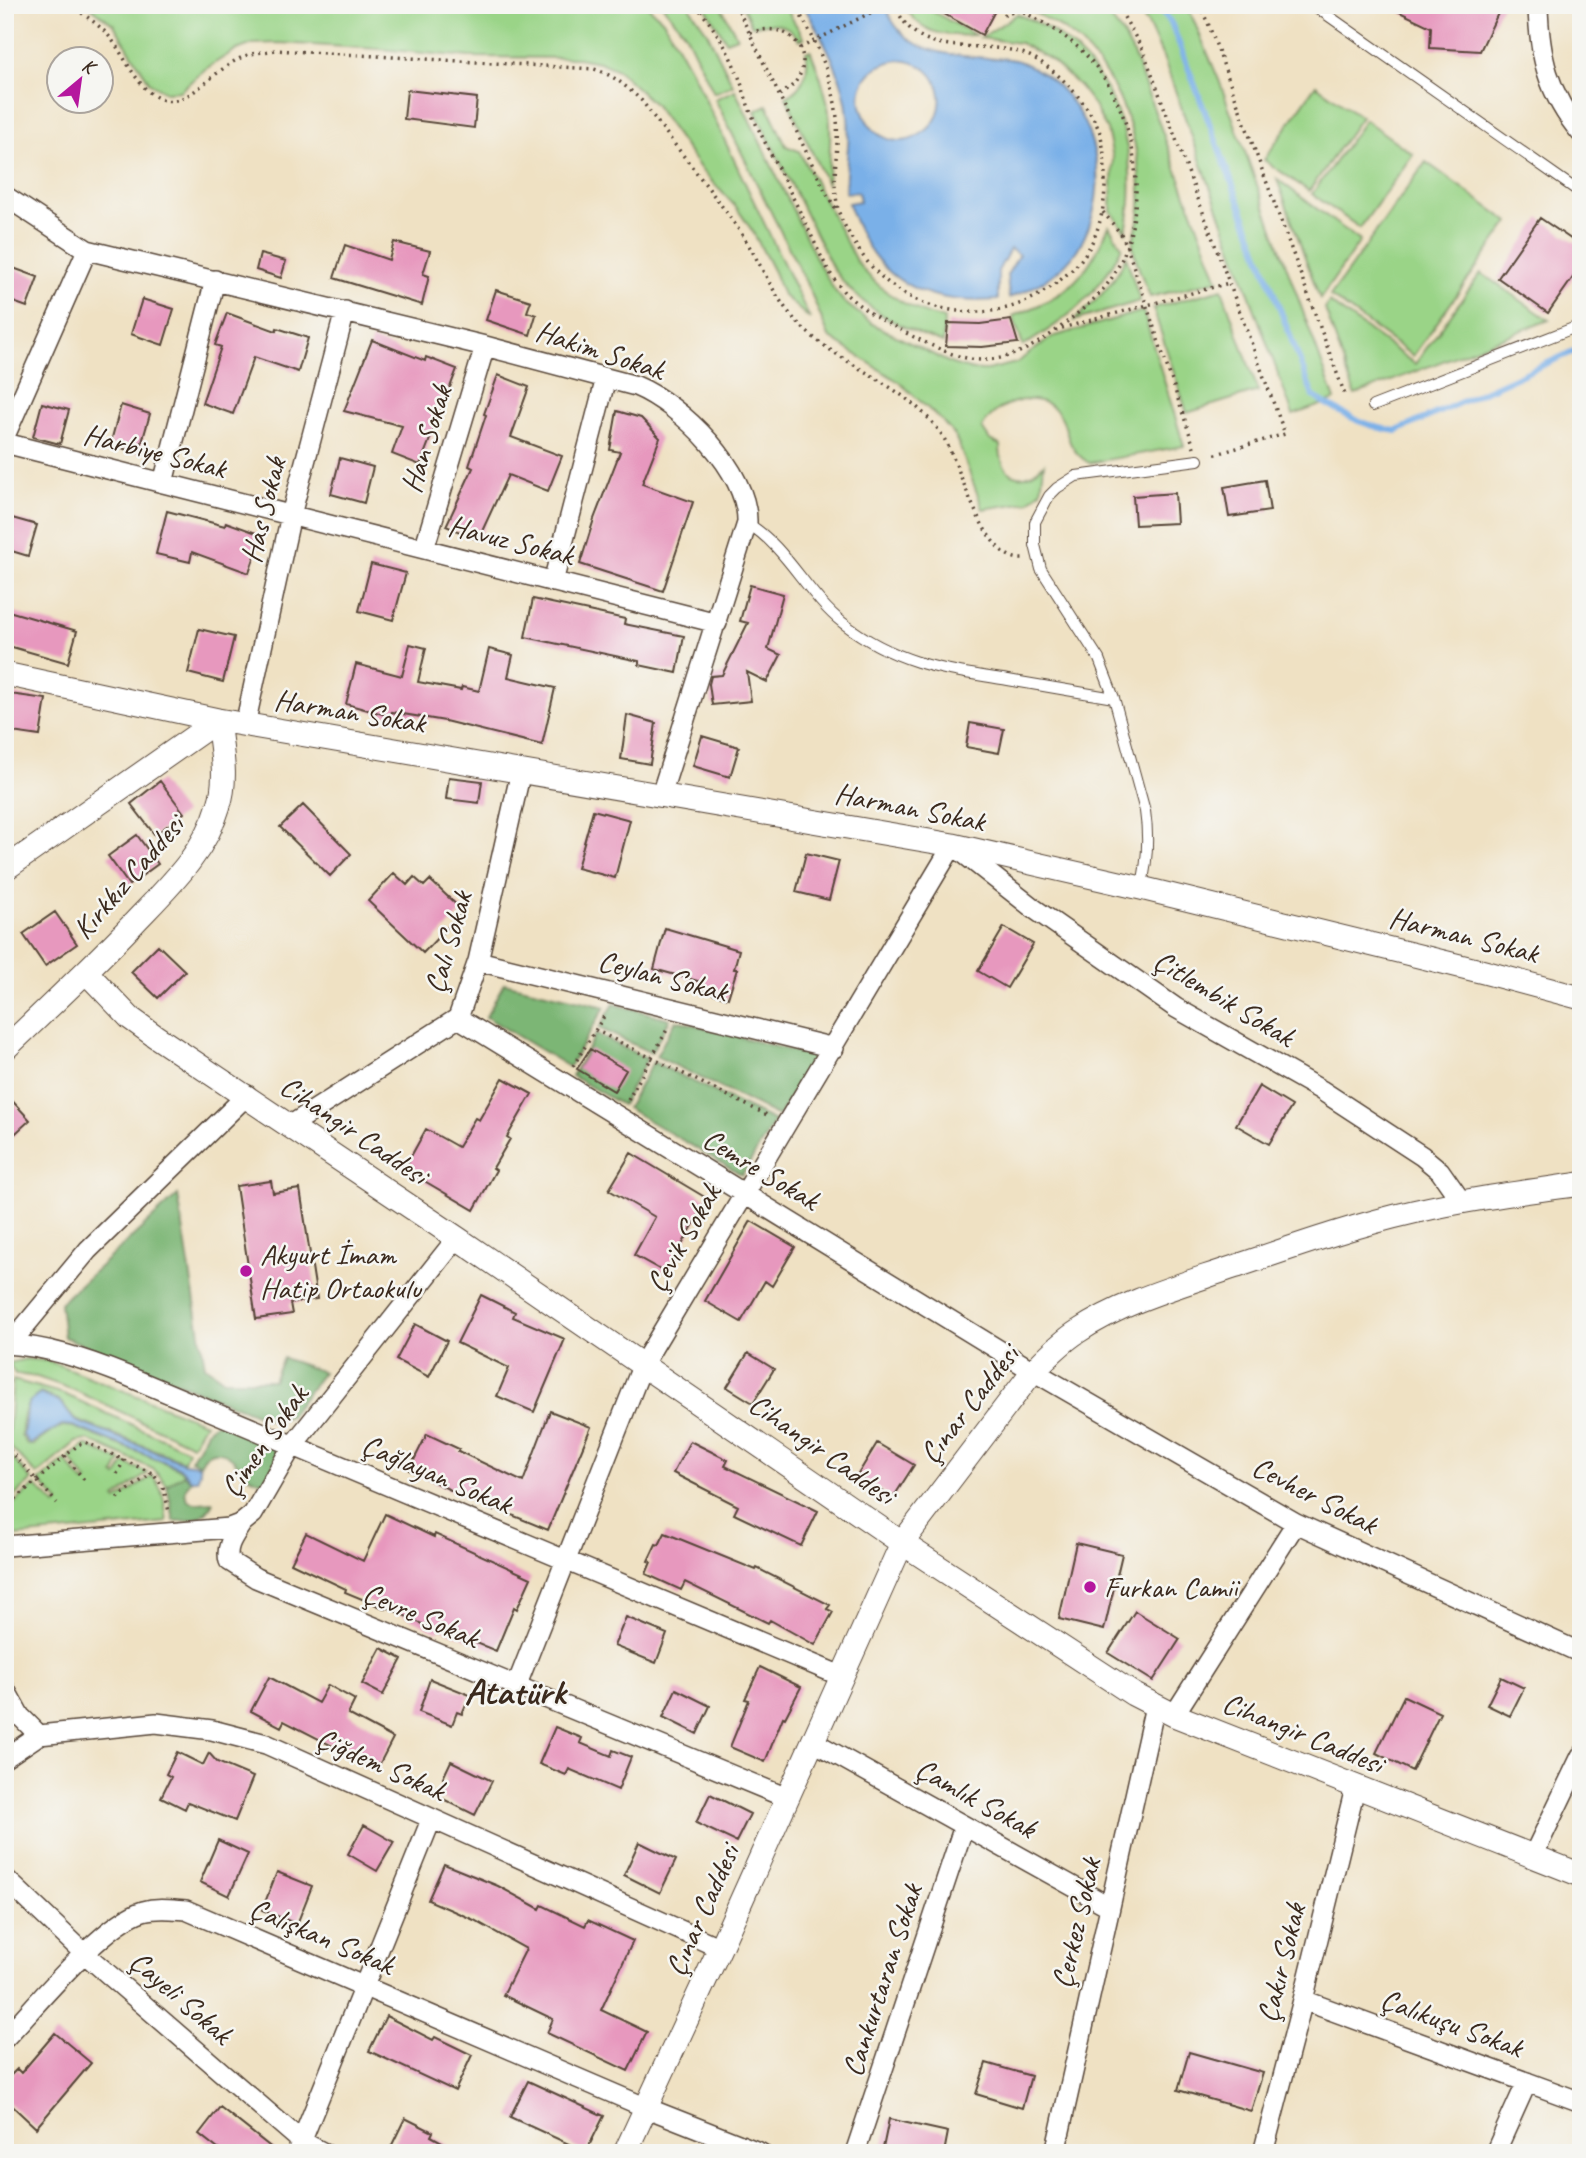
<svg xmlns="http://www.w3.org/2000/svg" width="1586" height="2158" viewBox="0 0 1586 2158" font-family="Caveat,sans-serif">
  <style>
    .green { fill: #9ad487; stroke: #6a7f52; stroke-width: 2 }
    .forest { fill: #7bb674; stroke: #5b7049; stroke-width: 2 }
    .water { fill: #7ab0e8; stroke: #5a6d83; stroke-width: 2; fill-rule: evenodd }
    .lines { fill: none; stroke-linecap: round; stroke-linejoin: round }
    .stream { stroke: #7ab0e8; stroke-width: 6 }
    .building { fill: #e798be }
    .service-casing { stroke: #564537; stroke-width: 12 }
    .minor-casing { stroke: #564537; stroke-width: 22 }
    .tertiary-casing { stroke: #564537; stroke-width: 25 }
    .path { stroke: #564537; stroke-width: 3.5; stroke-dasharray: 2 5; stroke-linecap: butt }
    .service { stroke: #fff; stroke-width: 10 }
    .minor { stroke: #fff; stroke-width: 19 }
    .tertiary { stroke: #fff; stroke-width: 23 }
    .poi-dot { fill: #b5179e; stroke: #f6f6f2; stroke-width: 2.5 }
    .labels { text-anchor: middle; stroke-width: 5; stroke-linejoin: round; paint-order: stroke }
    .street-label { font-size: 30px; fill: #3b2a1e; stroke: #f6f6f2 }
    .poi-label { font-size: 30px; fill: #3b2a1e; stroke: #f6f6f2; text-anchor: start }
    .district-label { font-size: 37px; font-weight: bold; fill: #3b2a1e; stroke: #f6f6f2 }
  </style>
  <rect width="100%" height="100%" fill="#f6f6f2"/>
  <filter id="ink" filterUnits="userSpaceOnUse"><feTurbulence type="fractalNoise" baseFrequency=".0143" numOctaves="2"/><feDisplacementMap in="SourceGraphic" scale="14" xChannelSelector="R" yChannelSelector="G"/><feConvolveMatrix kernelMatrix="1 2 1 2 8 2 1 2 1" color-interpolation-filters="sRGB"/></filter>
  <filter id="wash" filterUnits="userSpaceOnUse"><feTurbulence type="fractalNoise" baseFrequency=".00686" numOctaves="4" result="noise"/><feDisplacementMap in="SourceGraphic" scale="28" xChannelSelector="R" yChannelSelector="G"/><feGaussianBlur stdDeviation="1.57" result="paint"/><feColorMatrix in="noise" values="0 0 0 0 0 0 0 0 0 0 0 0 0 0 0 0 0 1.4 0 .05"/><feComposite in="paint" operator="in"/></filter>
  <g filter="url(#wash)">
    <rect width="100%" height="100%" fill="#efe1c3"/>
    <path class="green" d="M88,5H646L663,20L692,72L810,319L783,295L774,272L753,232L736,207L703,172L654,104L618,70L599,62L578,58L469,57L379,49L279,43L253,44L234,51L204,70L180,91L166,92L150,83L114,25Z
      M662,5H688L707,32L733,85L714,93L685,33Z
      M704,5H720L737,37L726,41Z
      M742,5H784L804,38L799,40C787,21 773,22 752,26Z
      M904,5H921L975,35C945,37 920,34 904,5Z
      M1028,5H1100L1122,33L1132,51L1218,280L1150,297C1144,281 1135,263 1133,246C1132,239 1136,232 1137,225C1140,214 1141,200 1140,188C1138,128 1114,66 1064,30C1052,21 1039,15 1026,9Z
      M1133,5H1187L1188,7L1219,80L1335,400L1293,415L1163,57L1148,24Z
      M1017,14C1108,47 1144,141 1126,232L1111,211L1113,157L1107,130L1093,104L1079,86L1050,59L1020,43L981,38Z
      M810,50C833,104 833,127 827,184L786,97C803,88 810,71 806,52Z
      M1316,85L1361,117L1309,191L1264,160Z
      M735,90L819,264L835,291L844,302L874,325L952,364L973,370H987L1016,363L1052,337L1143,311L1184,446L1089,463C1059,444 1072,423 1054,408C1032,390 994,404 982,428L990,440L1000,445C1000,476 1021,487 1044,464L1041,491L1028,502L983,509L962,453L955,436L943,422L899,382L829,337L811,293L715,99Z
      M767,105L786,146L799,151L856,261C879,291 908,310 944,319L943,343C899,327 860,308 833,269L755,111Z
      M1365,120L1413,154L1360,228L1312,194Z
      M1426,162L1509,222L1413,356L1330,296Z
      M1277,179L1360,241L1320,299Z
      M1109,226L1122,247C1098,296 1068,319 1023,346L1013,316C1069,295 1085,279 1109,226Z
      M1126,256L1140,301L1073,321C1096,301 1114,285 1126,256Z
      M1481,273L1549,320L1355,395L1325,309L1329,302L1415,364Z
      M1222,289L1258,391L1187,413L1153,308Z
      M26,1359L49,1361L205,1423L192,1445L74,1390L37,1377L15,1374L9,1363Z
      M13,1380L64,1394L188,1450L184,1461L76,1420L59,1400L40,1393C22,1406 24,1415 21,1436L28,1445H33L54,1430L63,1426L73,1427L181,1469L184,1474L167,1485L153,1469L88,1440L76,1442L37,1475L11,1448L8,1441Z
      M86,1445L121,1461L114,1474L117,1476L125,1463L148,1473L115,1498L117,1500L152,1476C164,1487 165,1506 167,1522L5,1537V1511L35,1485L56,1505L59,1502L39,1481L65,1460L84,1483L87,1481L69,1457Z
      M5,1450L32,1480L5,1505Z"/>
    <path class="forest" d="M504,983L605,1007L569,1067L486,1017Z
      M614,1004L670,1019L651,1053L599,1028Z
      M676,1020L815,1057L778,1116L656,1056Z
      M596,1034L647,1059L622,1105L572,1076Z
      M653,1062L775,1121L742,1175L627,1108Z
      M178,1195L205,1366L224,1380H273L283,1358L323,1372L290,1416L273,1421L64,1337L60,1303Z
      M218,1422L273,1445L277,1451V1457L266,1484C259,1480 246,1477 241,1471C240,1470 240,1468 239,1466C228,1450 208,1445 200,1464L191,1460L209,1428Z
      M184,1474L191,1481C183,1488 183,1501 195,1503C201,1503 208,1502 213,1502C205,1519 192,1521 174,1521L167,1485Z"/>
    <path class="water" d="M803,5H885C901,52 942,54 985,58C997,59 1009,57 1021,62C1094,92 1119,186 1077,250C1061,274 1035,288 1009,298L1007,275L1019,255L1010,249L998,271V300C920,306 872,278 848,203L860,201L858,192L846,193C844,167 851,142 848,116C845,77 823,38 803,5ZM899,60C920,62 937,72 940,95C942,109 936,124 924,132C871,171 825,71 899,60Z
      M40,1394L59,1401L75,1421L184,1463L199,1465L200,1472L197,1480H191L181,1468L73,1426L62,1425L30,1444L23,1435L28,1403Z"/>
    <g class="lines">
      <path class="stream" d="M1159,5L1172,25L1313,396C1339,412 1366,428 1397,431L1581,348"/>
    </g>
    <g id="blocks">
      <path class="building" d="M928,5H998L982,35Z
        M1385,5H1502L1480,51L1430,48L1431,27Z
        M407,90L477,98L474,128L404,119Z
        M1540,218L1581,246V266L1548,313L1498,278Z
        M394,242L430,251L423,274L429,276L422,305L334,278L345,245L389,260Z
        M260,254L286,261L281,278L256,270Z
        M5,265L38,277L27,307L5,299Z
        M496,290L531,301L527,312L536,315L530,335L486,320Z
        M142,299L174,309L163,345L131,334Z
        M227,313L276,331L277,328L308,338L298,372L254,357L233,414L202,403L221,347L215,345Z
        M1011,320L1018,343L982,347L946,346L948,323L980,324Z
        M372,340L425,361L426,357L457,369L420,465L392,454L402,426L344,411Z
        M498,375L529,387L511,437L562,456L548,491L508,475L478,540L446,526L473,468L469,466L486,415L484,414Z
        M42,403L69,410L60,444L33,437Z
        M121,405L150,414L139,453L110,445Z
        M617,411L641,418L660,438L642,484L693,502L663,591L580,564L594,519L620,452L610,450Z
        M340,458L373,467L364,503L331,494Z
        M1265,480L1270,511L1229,517L1224,487Z
        M1175,493L1177,523L1135,525L1133,496Z
        M167,511L225,526L226,522L262,535L249,573L192,552L190,562L156,554Z
        M5,516L37,525L28,556L5,549Z
        M371,564L406,573L393,620L359,611Z
        M750,585L783,594L768,649L781,655L767,682L747,672L751,701L712,705L709,684L711,676L722,675L748,623L740,621Z
        M533,599L625,619L624,624L684,636L677,673L639,665V661L525,637Z
        M5,610L77,631L68,663L5,645Z
        M199,629L234,637L223,682L188,673Z
        M410,644L426,648L418,682L461,690L462,687L479,691L489,649L513,655L508,677L555,688L542,745L445,721L391,712L390,716L346,704L356,664L402,676Z
        M10,694L46,699L40,736L5,731Z
        M627,715L656,723L650,764L621,759Z
        M970,723L1004,729L999,753L966,747Z
        M702,736L739,747L730,777L693,766Z
        M449,777L482,781L479,803L446,799Z
        M160,781L184,813L155,835L131,804Z
        M303,805L351,854L330,876L280,827Z
        M593,810L630,820L615,878L577,868Z
        M137,835L158,864L129,885L108,856Z
        M806,853L839,861L829,900L796,892Z
        M394,873L407,885L414,877L424,886L430,880L463,911L423,953L368,901Z
        M55,912L77,944L45,966L23,934Z
        M1004,927L1033,944L1007,988L978,971Z
        M665,928L739,950L734,969H737L728,998L698,989L701,982L654,969Z
        M158,945L185,971L158,998L131,972Z
        M590,1049L626,1070L614,1091L577,1069Z
        M503,1078L532,1094L507,1137L510,1139L493,1168L496,1170L474,1210L404,1169L426,1129L458,1147L475,1118L479,1120Z
        M1259,1086L1292,1106L1269,1144L1236,1125Z
        M5,1093L30,1120L5,1143Z
        M631,1153L708,1199L666,1273L634,1255L655,1217L609,1190Z
        M271,1181L273,1193L300,1189L317,1299L290,1303L292,1314L256,1319L236,1186Z
        M751,1221L795,1247L772,1286L765,1281L741,1322L705,1301Z
        M481,1295L515,1312L513,1317L565,1339L534,1412L497,1396L509,1368L457,1343Z
        M415,1324L447,1341L429,1377L396,1360Z
        M748,1353L774,1369L753,1403L727,1387Z
        M550,1411L591,1427L548,1530L495,1508L494,1511L409,1470L427,1434L459,1449L458,1451L523,1482Z
        M690,1441L728,1460L725,1466L818,1511L801,1546L734,1514L738,1506L673,1473Z
        M877,1443L914,1465L893,1498L857,1476Z
        M385,1514L434,1537L435,1534L531,1578L517,1609L514,1607L496,1651L440,1628L438,1632L387,1607L386,1609L345,1592L346,1589L291,1563L306,1533L363,1561Z
        M665,1533L756,1570L757,1568L830,1605L827,1609L833,1612L815,1645L770,1620L768,1623L685,1582L681,1590L646,1574L651,1562L648,1561L656,1544L659,1545Z
        M1076,1543L1122,1554L1104,1630L1059,1619Z
        M1135,1611L1180,1639L1153,1681L1108,1653Z
        M626,1617L667,1634L656,1663L614,1646Z
        M381,1648L402,1659L383,1695L362,1684Z
        M760,1667L801,1687L785,1718L783,1717L765,1762L730,1747L749,1700L745,1699Z
        M269,1677L318,1703L328,1685L355,1700L348,1714L393,1738L377,1769L284,1721L281,1727L251,1711Z
        M1501,1677L1524,1688L1510,1716L1487,1705Z
        M430,1679L470,1695L462,1714L457,1712L452,1725L419,1712Z
        M676,1689L710,1706L697,1734L663,1717Z
        M1404,1696L1440,1713L1412,1771L1376,1753Z
        M555,1727L582,1738L580,1743L611,1756L613,1750L631,1757L618,1790L569,1769L566,1775L539,1764Z
        M177,1752L203,1765L209,1753L217,1762L253,1777L235,1821L188,1802L185,1809L161,1797L171,1777L166,1774Z
        M451,1761L492,1781L475,1815L439,1797L447,1780L443,1778Z
        M710,1794L750,1814L736,1842L696,1823Z
        M364,1825L394,1842L377,1871L348,1854Z
        M218,1840L248,1854L229,1896L200,1882Z
        M639,1842L676,1860L660,1893L624,1875Z
        M444,1864L498,1886L540,1909L542,1905L585,1926L588,1920L633,1941L601,2010L647,2032L628,2071L547,2033L553,2019L503,1995L526,1949L474,1920L428,1900Z
        M277,1872L312,1886L297,1924L262,1910Z
        M386,2016L433,2040L435,2037L472,2055L455,2091L369,2051Z
        M55,2033L91,2063L36,2128L5,2099V2081L17,2069L21,2073Z
        M1189,2052L1263,2073L1251,2111L1178,2090Z
        M986,2063L1031,2076L1022,2108L976,2094Z
        M528,2081L604,2116L586,2152L510,2117Z
        M220,2107L278,2153H223L199,2134Z
        M405,2118L433,2132L431,2136L462,2153H388Z
        M889,2119L948,2132L944,2153H882Z"/>
    </g>
  </g>
  <g filter="url(#ink)">
    <use href="#blocks" fill-opacity="0" stroke="#564537" stroke-width="2"/>
    <g class="lines">
      <g class="service-casing">
        <path id="service" d="M1313,5L1581,193
          M1373,406L1581,325
          M747,523C787,547 807,595 843,623C896,664 945,670 1008,680C1043,686 1079,692 1114,698
          M1141,888C1148,861 1149,838 1145,811L1114,698L1099,659L1041,569L1035,545V522L1049,496L1057,488L1076,476L1198,460"/>
      </g>
      <g class="minor-casing">
        <path id="minor" d="M1538,5C1539,55 1548,94 1581,133
          M5,196L87,250L485,346L636,386C681,405 749,471 747,523L661,795
          M5,436L87,250
          M5,443L717,623
          M163,483L215,280
          M424,549L485,346
          M553,582L606,378
          M245,725L291,515L345,311
          M478,961L834,1048
          M458,1018L1033,1371L1296,1523L1581,1653
          M291,1125L458,1018L478,961L521,771
          M5,1344C47,1346 87,1360 125,1375L841,1676
          M10,1344L88,1250L247,1095
          M242,1523C234,1536 225,1546 229,1561L256,1578L787,1798
          M5,1546L229,1528L242,1523L253,1514L293,1445L457,1238
          M516,1687L643,1364L953,845L1033,908L1176,1008L1321,1090L1422,1156L1440,1171L1461,1201
          M5,1689L20,1716L39,1735
          M1174,1715L1296,1523
          M812,1741L1110,1907
          M5,1758L39,1735L156,1723L212,1730L266,1744L720,1948
          M1533,1856L1581,1756
          M5,1878L85,1954L301,2141L324,2153
          M1303,2000L1581,2102
          M5,2038C36,2006 103,1923 143,1911C157,1907 171,1909 186,1910L647,2108L761,2153
          M298,2150L431,1820
          M855,2153L964,1826
          M1055,2153L1155,1706
          M1263,2153L1303,2000L1355,1788
          M1495,2153L1527,2082"/>
      </g>
      <g class="tertiary-casing">
        <path id="tertiary" d="M5,674L218,720L953,845L1141,888L1484,972L1581,998
          M5,869L218,720
          M86,972L130,1018L155,1036L457,1238L902,1543L1133,1694L1174,1715L1581,1875
          M5,1049C48,1008 91,968 132,925C166,889 205,854 219,805C228,778 221,748 218,720
          M625,2153L720,1948L902,1543L1033,1371C1047,1357 1060,1343 1077,1332C1123,1301 1182,1285 1234,1267C1293,1247 1352,1226 1413,1212C1468,1199 1524,1192 1581,1184"/>
      </g>
      <path class="path" d="M70,5C83,14 97,23 108,35C129,58 147,121 190,94C209,82 226,62 248,55C257,52 266,52 275,50L594,69C614,75 627,87 642,101C674,145 710,188 741,233C762,264 774,300 801,326C842,367 905,384 940,432C961,461 981,561 1023,559
        M696,5C711,24 726,45 735,68C742,82 745,98 751,113C768,150 787,185 805,222C817,246 827,275 847,295C867,313 890,325 914,337C935,347 959,360 984,360C1016,359 1044,341 1068,321C1084,308 1102,294 1113,276C1154,208 1138,106 1082,51C1063,33 1043,22 1020,10L999,16
        M736,5L825,191L837,211
        M794,5C816,38 833,78 837,118C839,146 832,175 837,203C838,215 845,226 851,237C878,286 919,311 975,312C1011,312 1040,298 1066,275C1093,253 1104,220 1105,186C1105,169 1105,150 1100,133C1090,104 1054,65 1025,54C979,37 918,64 895,5
        M1117,5L1143,50L1285,434L1213,455
        M1199,5L1208,23L1345,395
        M750,33C799,15 825,71 779,95
        M800,48L886,5
        M1103,212L1121,234L1126,244L1194,447
        M1062,328L1229,283
        M595,1030L769,1116
        M573,1066L606,1013
        M628,1100L668,1028
        M5,1367L9,1376L5,1436
        M5,1445L57,1503
        M65,1456L85,1481
        M117,1474L124,1460
        M117,1498L152,1473
        M5,1508L78,1445L85,1442L154,1474L164,1489L169,1512"/>
      <use href="#service" class="service"/>
      <use href="#minor" class="minor"/>
      <use href="#tertiary" class="tertiary"/>
    </g>
  </g>
  <g class="poi-dot">
    <circle cx="246" cy="1271" r="7"/>
    <circle cx="1090" cy="1587" r="7"/>
  </g>
  <g class="labels">
    <g class="street-label">
      <text transform="translate(600 350) rotate(18)" y="10">Hakim Sokak</text>
      <text transform="translate(426 439) rotate(-73)" y="10">Han Sokak</text>
      <text transform="translate(155 451) rotate(14)" y="10">Harbiye Sokak</text>
      <text transform="translate(263 510) rotate(-76)" y="10">Has Sokak</text>
      <text transform="translate(511 540) rotate(14)" y="10">Havuz Sokak</text>
      <text transform="translate(350 711) rotate(9)" y="10">Harman Sokak</text>
      <text transform="translate(910 807) rotate(11)" y="10">Harman Sokak</text>
      <text transform="translate(128 877) rotate(-49)" y="10">Kırkkız Caddesi</text>
      <text transform="translate(1464 935) rotate(14)" y="10">Harman Sokak</text>
      <text transform="translate(448 942) rotate(-74)" y="10">Çalı Sokak</text>
      <text transform="translate(663 976) rotate(14)" y="10">Ceylan Sokak</text>
      <text transform="translate(1224 998) rotate(31)" y="10">Çitlembik Sokak</text>
      <text transform="translate(354 1130) rotate(34)" y="10">Cihangir Caddesi</text>
      <text transform="translate(761 1169) rotate(31)" y="10">Cemre Sokak</text>
      <text transform="translate(683 1238) rotate(-60)" y="10">Çevik Sokak</text>
      <text transform="translate(969 1404) rotate(-52)" y="10">Çınar Caddesi</text>
      <text transform="translate(264 1441) rotate(-55)" y="10">Çimen Sokak</text>
      <text transform="translate(822 1449) rotate(35)" y="10">Cihangir Caddesi</text>
      <text transform="translate(437 1474) rotate(23)" y="10">Çağlayan Sokak</text>
      <text transform="translate(1315 1495) rotate(27)" y="10">Cevher Sokak</text>
      <text transform="translate(421 1615) rotate(23)" y="10">Çevre Sokak</text>
      <text transform="translate(1303 1733) rotate(22)" y="10">Cihangir Caddesi</text>
      <text transform="translate(381 1764) rotate(24)" y="10">Çiğdem Sokak</text>
      <text transform="translate(976 1798) rotate(29)" y="10">Çamlık Sokak</text>
      <text transform="translate(702 1910) rotate(-66)" y="10">Çınar Caddesi</text>
      <text transform="translate(1076 1923) rotate(-77)" y="10">Çerkez Sokak</text>
      <text transform="translate(322 1936) rotate(23)" y="10">Çalışkan Sokak</text>
      <text transform="translate(1281 1963) rotate(-76)" y="10">Çakır Sokak</text>
      <text transform="translate(882 1980) rotate(-72)" y="10">Cankurtaran Sokak</text>
      <text transform="translate(181 1997) rotate(41)" y="10">Çayeli Sokak</text>
      <text transform="translate(1452 2023) rotate(20)" y="10">Çalıkuşu Sokak</text>
    </g>
    <g class="poi-label">
      <text x="260" y="1264">Akyurt İmam<tspan x="260" dy="34">Hatip Ortaokulu</tspan></text>
      <text x="1104" y="1597">Furkan Camii</text>
    </g>
    <g class="district-label">
      <text x="515" y="1704">Atatürk</text>
    </g>
  </g>
  <rect width="1586" height="2158" fill="none" stroke="#f6f6f2" stroke-width="28"/>
  <g transform="translate(80 80) rotate(29)"><circle r="33" fill="#f6f6f2" stroke="#aba49d" stroke-width="2"/>
  <path d="M0-5L12 26L0 18L-12 26Z" fill="#b5179e"/>
  <text y="-10" font-size="19" font-weight="bold" text-anchor="middle" fill="#3b2a1e">K</text>
  </g>
</svg>
